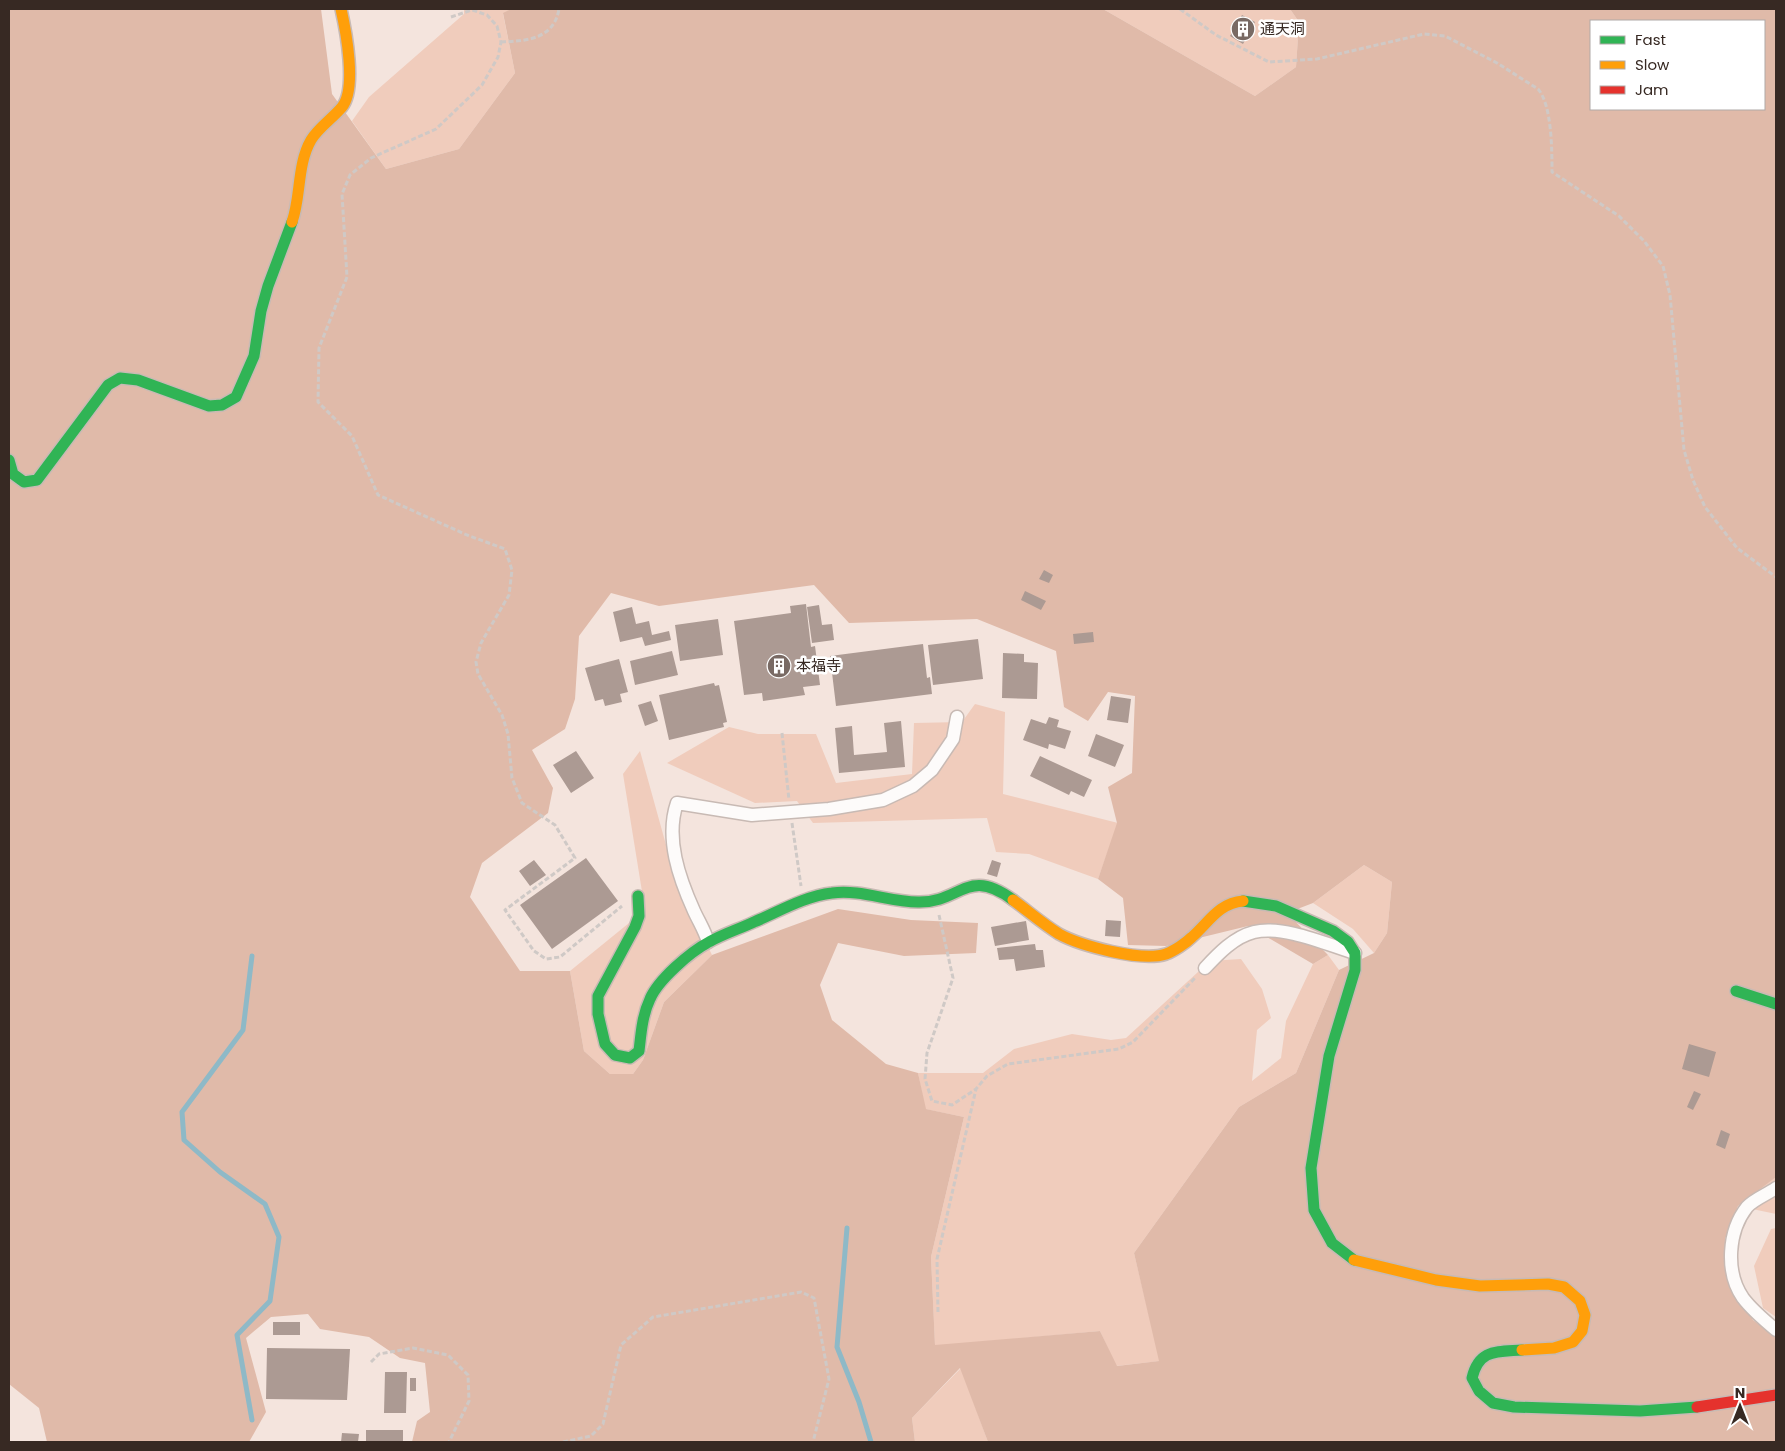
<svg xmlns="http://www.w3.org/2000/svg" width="1785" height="1451" viewBox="0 0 1785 1451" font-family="Poppins,'Noto Sans JP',sans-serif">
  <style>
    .green { fill: #f0ccbc }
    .forest { fill: #e0baa9; fill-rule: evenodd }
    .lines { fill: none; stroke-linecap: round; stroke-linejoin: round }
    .stream { stroke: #8eb9c7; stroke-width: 5 }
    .building { fill: #ac9a93 }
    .street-casing { stroke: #c8bab4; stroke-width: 15 }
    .fast-casing { stroke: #c8bab4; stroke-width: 14 }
    .slow-casing { stroke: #c8bab4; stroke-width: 14 }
    .jam-casing { stroke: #c8bab4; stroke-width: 14 }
    .path { stroke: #cfc9c6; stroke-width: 3; stroke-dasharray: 5 2.5; stroke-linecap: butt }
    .street { stroke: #fdfbfa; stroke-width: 12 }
    .fast { stroke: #30b455; stroke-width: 11 }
    .slow { stroke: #ff9f0a; stroke-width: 11 }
    .jam { stroke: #e5322d; stroke-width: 11 }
    .labels { text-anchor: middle; stroke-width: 5; stroke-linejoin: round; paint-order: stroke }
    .poi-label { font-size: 15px; fill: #372923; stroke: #fff; text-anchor: start }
  </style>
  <rect width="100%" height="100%" fill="#f4e4dd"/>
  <path class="green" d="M464,9H511L503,14L515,73L459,149L386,169L352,121L369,97L464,14Z
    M1103,9H1290L1299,22L1296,67L1255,96Z
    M975,704L1005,712L1003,794L1118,823L1098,879L1029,854L996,852L987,818L813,823L797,801L755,803L667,763L729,727L758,734H816L836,783L912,774L914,723L962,722Z
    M640,751L676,881L712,955L664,1002L643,1060L633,1074H610L584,1051L570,971L645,910L623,774Z
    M1364,865L1392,882L1387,933L1374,953L1353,929L1313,903Z
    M1328,955L1339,970L1296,1073L1239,1107L1134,1253L1160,1361L1116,1366L1100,1331L935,1346L931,1257L964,1117L925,1109L918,1073H983L1014,1049L1072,1034L1111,1040L1126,1038L1210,961L1241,959L1262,989L1271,1018L1257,1030L1252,1081L1281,1058L1286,1021L1313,964Z
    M1776,1177V1214L1738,1206L1774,1178Z
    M1776,1228V1317L1763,1308L1754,1266L1771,1229Z
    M961,1368L988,1442H915L912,1418Z"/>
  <path class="forest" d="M9,9H321L332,94L386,169L459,149L515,73L503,13L511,9H1103L1255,96L1296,67L1299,22L1290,9H1776V1177L1738,1206L1725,1239L1729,1279L1753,1320L1776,1337V1442H988L960,1368L912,1418L915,1442H412L417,1421L430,1412L425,1363L400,1358L369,1337L320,1329L308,1314L271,1317L246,1338L266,1412L249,1442H47L39,1408L9,1384ZM1591,21H1764V109H1591ZM814,585L849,623L977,619L1056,651L1064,707L1088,721L1108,692L1135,696L1132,773L1108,787L1117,823L1098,879L1123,898L1128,945L1166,946L1248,926L1313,964L1328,955L1287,913L1313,903L1364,865L1392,882L1387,933L1374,953L1339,970L1296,1073L1239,1107L1134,1253L1159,1361L1117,1366L1100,1331L935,1345L931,1257L964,1117L926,1109L918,1073L886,1064L832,1020L820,985L838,943L904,956L976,953L978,923L911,920L838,909L712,955L664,1002L643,1060L633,1074H610L584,1051L570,971H520L470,897L482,863L548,813L553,788L532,750L565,729L575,699L579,636L611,593L659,606Z"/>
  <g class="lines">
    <path class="stream" d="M252,956L243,1030L182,1112L184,1140L220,1172L265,1204L279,1237L270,1301L237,1335L252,1420
      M847,1228L837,1347L859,1402L871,1442"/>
  </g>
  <path class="building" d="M1242,15L1255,22L1243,44L1230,36Z
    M1044,570L1053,575L1049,583L1039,579Z
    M1025,591L1046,601L1041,610L1021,600Z
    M806,604L811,647L815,646L820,685L803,687L805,695L763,701L762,693L744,695L734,621L791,613L790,606Z
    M819,605L822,625L832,624L834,640L812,643L807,607Z
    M632,607L636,624L649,621L652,635L669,631L671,640L645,646L642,637L620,642L613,612Z
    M718,619L723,655L680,661L675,625Z
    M1093,632L1094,642L1074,644L1073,634Z
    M978,639L983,679L933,685L928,645Z
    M923,644L927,678L930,677L932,694L836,706L830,656Z
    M672,651L678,675L635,685L630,661Z
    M1003,653L1024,654V662L1038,663L1037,699L1002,698Z
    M619,659L628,692L620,694L622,702L605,706L603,699L595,701L585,668Z
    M714,683L715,686L719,685L727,722L723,723L724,727L669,740L659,695Z
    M1111,696L1131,699L1128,723L1107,720Z
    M651,701L658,721L645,726L638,705Z
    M1049,717L1059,720L1057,727L1071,731L1065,749L1049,744L1048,749L1023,740L1031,719L1046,724Z
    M901,721L905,767L839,773L835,728L852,726L854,755L887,752L884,723Z
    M1096,734L1124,745L1115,767L1088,756Z
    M576,751L594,778L571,793L553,765Z
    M1040,756L1092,780L1084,797L1071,791L1069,795L1030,776Z
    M586,858L618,901L552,949L520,905Z
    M534,860L546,875L530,886L519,871Z
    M992,860L1001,863L997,877L987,874Z
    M1106,920L1121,921L1120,937L1105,936Z
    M1026,921L1029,940L995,946L991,927Z
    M1035,944L1036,950H1043L1045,967L1016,971L1014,959L999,960L997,948Z
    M1689,1044L1716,1052L1709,1077L1682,1069Z
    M1694,1091L1701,1094L1693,1110L1687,1107Z
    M1721,1130L1730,1134L1725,1149L1716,1145Z
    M273,1322H300V1335H273Z
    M267,1348L350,1349L347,1400L266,1399Z
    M385,1372H407L406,1413H384Z
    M410,1378H416V1391H410Z
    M366,1430H403V1442H366Z
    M342,1433L359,1434L358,1442H341Z"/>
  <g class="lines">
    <g class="street-casing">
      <path id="street" d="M708,942C705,931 699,922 694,911C679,878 665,838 677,803L752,815L829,809L883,800L913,786L932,770L953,739L957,717
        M1205,968C1218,954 1234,937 1254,932C1283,925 1326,944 1355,953
        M1776,1188C1768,1194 1754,1199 1747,1207C1728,1231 1725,1272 1743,1298C1752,1310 1764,1320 1776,1330"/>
    </g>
    <g class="fast-casing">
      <path id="fast" d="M9,460L13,474L24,482L37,480L108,385L120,378L138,380L209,406L222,405L236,397L254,356L261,311L268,286L292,222
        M638,896L639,916L635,927L598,996V1014L605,1044L615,1055L630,1058L639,1051C641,1034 642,1016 650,999C658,980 690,952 709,942C723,934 739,929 754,922C778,912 805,896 832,893C861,889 889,902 918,902C961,903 967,866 1013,900
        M1243,901L1276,906L1333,931L1348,942L1355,953V970L1329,1056L1311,1168L1314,1210L1332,1243L1354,1260
        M1736,991L1776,1004
        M1522,1350C1496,1352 1479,1349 1472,1378L1479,1391L1493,1403L1514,1407L1640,1411L1697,1407"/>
    </g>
    <g class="slow-casing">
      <path id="slow" d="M292,222C301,197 297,164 311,140C318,128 333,118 342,107C357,89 346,31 341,9
        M1013,900C1028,911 1043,924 1059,934C1081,946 1142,962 1166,954C1174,951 1186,943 1192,937C1209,922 1219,903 1243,901
        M1354,1260L1436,1280L1480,1286L1548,1284L1564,1287L1580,1301L1585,1315L1582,1331L1573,1342L1554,1348L1522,1350"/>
    </g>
    <g class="jam-casing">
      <path id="jam" d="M1697,1407L1776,1395"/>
    </g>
    <path class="path" d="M1180,9L1216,35L1269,62L1317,59L1424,34L1445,36L1497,63L1538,89C1552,105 1552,151 1552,172L1619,216L1644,241L1663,266L1670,295L1684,450L1693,480L1705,507L1737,548L1776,577
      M451,17L472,10L487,15L497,26L501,42L498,57L482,85L436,129L371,158L350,175L342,194L347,277L319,348L318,402L352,436L378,495L467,535L505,549L512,570L509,595L481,643L476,662L478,674L502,715L508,734L512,778L522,803L555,825L575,858L505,910L534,951L546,959L560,957L622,906
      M501,42C527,41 554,39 559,9
      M782,733L789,800
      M792,823L801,886
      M939,915L953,978L927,1053L925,1079L932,1101L952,1105L976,1089
      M938,1312L937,1259L976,1089L987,1076L1008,1064L1119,1049L1133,1042L1196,977
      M371,1362L379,1354L413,1348L448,1355L468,1375L469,1401L449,1442
      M563,1442L591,1436L603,1424L621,1345L653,1317L801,1292L814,1298L829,1379L813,1442"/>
    <use href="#street" class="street"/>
    <use href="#fast" class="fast"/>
    <use href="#slow" class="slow"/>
    <use href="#jam" class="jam"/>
  </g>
  <defs>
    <g id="building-disc" transform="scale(1.25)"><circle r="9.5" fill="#796a64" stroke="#fff"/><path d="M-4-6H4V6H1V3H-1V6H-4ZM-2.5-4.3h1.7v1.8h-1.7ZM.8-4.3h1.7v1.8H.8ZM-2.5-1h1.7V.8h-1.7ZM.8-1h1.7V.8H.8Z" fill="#fff"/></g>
  </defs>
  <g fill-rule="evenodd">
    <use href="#building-disc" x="1243" y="29"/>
    <use href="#building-disc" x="779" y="666"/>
  </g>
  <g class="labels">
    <g class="poi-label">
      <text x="1260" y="34">通天洞</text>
      <text x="796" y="671">本福寺</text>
    </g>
  </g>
  <rect width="1785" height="1451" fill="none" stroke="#372923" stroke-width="20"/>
  <rect x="1590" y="20" width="175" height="90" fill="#ffffff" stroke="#afa9a7"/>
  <rect x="1600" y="36" width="25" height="8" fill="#30b455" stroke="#afa9a7"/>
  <text x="1635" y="45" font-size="15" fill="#372923">Fast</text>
  <rect x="1600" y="61" width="25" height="8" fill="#ff9f0a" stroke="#afa9a7"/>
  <text x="1635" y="70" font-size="15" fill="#372923">Slow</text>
  <rect x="1600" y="86" width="25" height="8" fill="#e5322d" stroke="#afa9a7"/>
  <text x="1635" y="95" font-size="15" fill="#372923">Jam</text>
  <g transform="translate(1740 1406)" stroke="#ffffff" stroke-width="4" paint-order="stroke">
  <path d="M0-4L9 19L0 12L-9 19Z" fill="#372923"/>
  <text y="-8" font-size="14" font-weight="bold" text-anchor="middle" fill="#372923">N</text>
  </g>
</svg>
